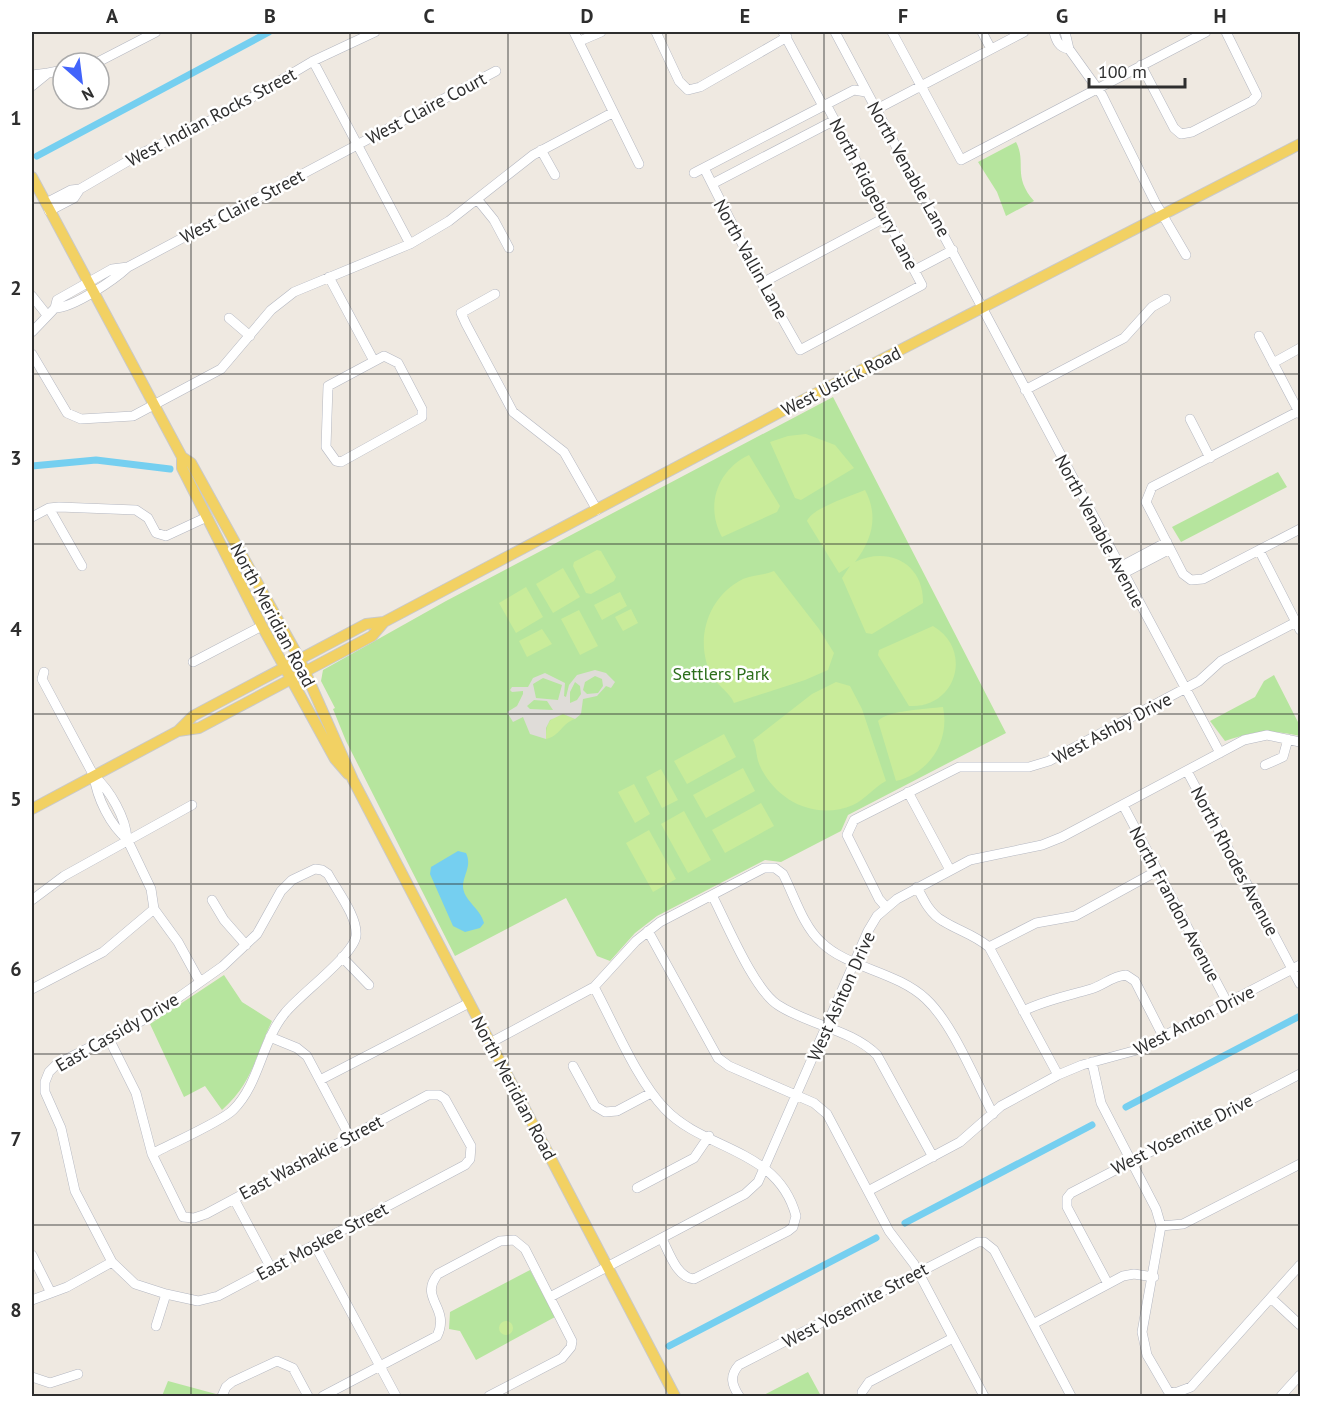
<svg xmlns="http://www.w3.org/2000/svg" width="1332" height="1428" font-family="'PT Sans',sans-serif">
<style>
.green{fill:#b6e59e}
.pitch{fill:#c9ec9a}
.plaza{fill:#dfdcd8;fill-rule:evenodd}
.water{fill:#75cff0}
.lines{fill:none;stroke-linecap:round;stroke-linejoin:round}
.canal{stroke:#75cff0;stroke-width:7}
.minor-casing{stroke:#b4b7c1;stroke-width:10}
.major-casing{stroke:#c9c9c9;stroke-width:12}
.minor{stroke:#fff;stroke-width:9}
.major{stroke:#f2d163;stroke-width:10}
.grid{fill:none;stroke:#2e2e2e;stroke-width:1.5;stroke-opacity:0.55}
.labels{text-anchor:middle;dominant-baseline:central;stroke-width:5;stroke-linejoin:round;paint-order:stroke}
.street-label{font-size:18px;fill:#2e2e2e;stroke:#fff}
.park-label{font-size:18px;fill:#2c6e1b;stroke:#fff}
.neatline{fill:none;stroke:#2e2e2e;stroke-width:2}
.grid-label{font-size:20px;text-anchor:middle;font-weight:bold;fill:#2e2e2e}
</style>
<rect width="100%" height="100%" fill="#efe9e1"/>
<path class="green" d="M1016 142C1027 163 1012 176 1034 201L1006 216 997 192 978 162Z
M833 397 1006 733 848 815 841 831 781 862 765 860 657 916 635 933 610 961 597 956 566 898 455 956 346 741 333 709 335 708 321 681 323 670 446 601Z
M1278 472 1287 487 1181 542 1172 527Z
M1274 675 1300 726V736C1267 729 1256 731 1225 741L1210 721 1255 697 1264 681Z
M224 975 242 1002 272 1021C254 1058 254 1081 222 1110L205 1086 184 1097 150 1024Z
M530 1270 555 1317 476 1360 460 1331 449 1329 450 1312Z
M808 1372 821 1396H762Z
M168 1381 216 1394V1396H162Z"/>
<path class="pitch" d="M806 434 835 445 854 468 801 500 795 498 770 442 788 436Z
M749 455 780 506 777 512 722 537C705 506 717 470 749 455Z
M865 490C879 516 872 540 855 562 888 546 924 563 923 603L872 634 866 633 842 578 850 566 839 573 807 521C812 508 851 496 865 490Z
M597 550 601 551 616 577 614 581 591 594 586 593 573 566 574 562Z
M563 568 580 597 553 613 536 584Z
M774 571 819 629 834 653 828 670 805 680 734 703C730 692 716 685 711 674 694 640 708 596 743 579 753 575 765 575 774 571Z
M526 587 543 617 516 633 499 603Z
M620 592 627 606 602 620 594 605Z
M631 609 638 623 623 631 615 617Z
M579 610 598 646 580 655 561 619Z
M933 626C974 650 956 709 909 706L878 655 879 650Z
M542 629 552 644 527 657 519 641Z
M836 682 850 686 862 709 886 781C874 787 866 799 853 805 816 821 776 801 760 766 756 758 757 748 753 740L812 694Z
M943 707C950 741 930 773 896 781L878 721C888 710 927 709 943 707Z
M563 714 575 719C562 723 560 736 546 739 546 726 548 717 563 714Z
M724 734 736 757 687 784 674 761Z
M743 768 755 791 706 818 693 795Z
M661 769 678 800 662 808 646 777Z
M634 784 650 814 635 823 618 792Z
M761 803 774 826 725 853 712 830Z
M684 811 711 860 688 873 661 824Z
M649 830 676 879 653 892 626 843Z
M499 1328a7 7 0 1 1 14 0a7 7 0 1 1-14 0Z"/>
<path class="plaza" d="M595 670 606 673 615 682 611 688 606 686 597 696 583 699 581 714 575 719 563 714 550 720 546 728V739L530 734 523 717 513 722 507 712 517 706 523 694V691L512 692 510 690 512 687H528L533 678 545 673 565 683 564 696 566 697 569 685 577 675ZM595 676 602 679 603 686 598 693 587 694 583 690 585 682ZM543 678 562 685 558 700 536 698 533 684ZM575 682 580 686 581 694 577 700 570 703V692ZM534 700 547 701 553 710 530 709 527 706Z"/>
<path class="water" d="M458 851 466 853C472 866 464 873 463 886 463 900 481 909 484 923L480 928 465 932 453 926 430 874 431 867Z"/>
<g class="lines">
<path class="canal" d="M37 156 269 32
M32 466 96 460 170 469
M1126 1107 1298 1017
M905 1223 1092 1125
M669 1346 876 1238"/>
<g class="minor-casing">
<path id="minor" d="M574 32 639 164
M656 32 679 81 688 90 700 87 787 37
M783 32 823 106
M835 32 1220 753
M892 32 961 160 1206 32
M982 32 991 49
M1054 32C1056 40 1059 48 1069 49L1102 95 1155 202 1186 255
M1065 32 1069 49
M580 41 601 32
M313 61 410 244
M96 63 156 32
M1141 65 1174 128 1181 134 1192 132 1252 101 1257 95 1226 32
M48 73 63 70
M32 75 48 73 32 86
M877 109 1024 32
M541 150 555 175
M704 168 762 283 800 350 922 285 826 104
M694 173 854 90 866 92
M712 184 835 120
M80 189 140 154 224 114 313 61 375 32
M477 199 494 220 509 248
M46 203 71 190 80 189 74 198 49 211
M128 267 496 71
M128 267C114 280 73 308 55 308L57 300 112 269Z
M915 270 953 250
M329 277 374 361
M762 283 886 217
M495 294 461 313 466 324 513 412 564 452 597 510
M32 296 47 315
M229 318 250 336
M32 332 55 308
M1259 336 1300 414
M32 354 67 413 81 419 133 416 221 369 271 310 294 292 410 244 449 221 533 155 612 113
M384 356 398 363 422 409V417L341 462 336 461 326 447 328 386Z
M1273 363 1300 348
M1025 390 1124 338 1152 307 1166 299
M1299 411 1152 487 1146 502 1183 574 1191 580 1203 579 1300 529
M1190 419 1210 458
M49 508 82 566
M32 517 49 508 59 507 136 510 148 518 156 533 166 536 207 517
M1259 550 1300 630
M1120 567 1167 542
M1124 573 1170 549
M193 662 262 626
M44 672 42 679 94 776C110 790 126 818 127 839 110 825 97 798 94 776
M1265 765 1283 757 1288 739
M1187 771 1300 984
M908 792 950 870
M1123 805 1228 1004
M127 839 151 889 154 909 178 942 200 982
M917 887C923 899 930 914 943 921 959 931 973 934 989 947L1058 1075
M712 895C726 922 754 990 778 1005 808 1025 851 1029 877 1055L933 1157
M32 900 64 876 192 805
M212 900 224 920 246 945
M886 907 879 899 847 835 854 820 959 767H1029L1049 761 1199 681 1221 661 1300 620
M648 931 718 1058 729 1066 814 1103 827 1114 889 1231 914 1264 984 1396
M989 947 1036 923 1075 916 1157 871
M342 957 369 985
M594 987C614 1024 637 1080 665 1109 705 1151 778 1148 796 1216L793 1227 788 1231 694 1279C677 1278 669 1252 662 1239
M32 989 103 952 154 909
M1023 1011C1045 1000 1067 996 1091 989 1104 985 1112 976 1126 975L1135 981 1164 1038
M108 1037 136 1093 152 1154 183 1217 194 1218 206 1214 428 1095H439L445 1099 471 1146 470 1159 465 1165 218 1296 198 1301 166 1294 135 1284 112 1262 75 1191 61 1128 45 1092V1082L49 1072 57 1064 155 1014 223 966 257 934 281 891 292 880 315 869 322 870 328 874C337 891 358 917 356 936 353 956 299 995 285 1013 261 1042 260 1083 233 1110 221 1122 170 1144 152 1154
M270 1037 297 1048 307 1056 350 1137
M490 1043 594 987 636 941 660 922 764 868H775L783 874C794 895 803 926 821 942 847 968 896 971 926 999 953 1024 975 1080 993 1114
M1092 1062 1101 1103 1156 1209 1161 1226 1142 1332 1147 1355 1168 1391 1175 1393 1191 1387 1300 1265
M573 1066 595 1106 605 1112 617 1111 651 1093
M320 1080 469 1003
M637 1188 694 1158 709 1136
M868 1191 960 1142 1001 1106 1058 1075 1082 1065 1137 1050 1300 965
M234 1199 271 1268
M1161 1226 1183 1224 1300 1164
M315 1245 396 1396
M32 1255 51 1293
M1108 1284 1067 1207V1198L1071 1193 1300 1074
M550 1297 745 1194 758 1182 868 931 877 916 897 899 970 860 1042 845 1062 837 1244 740 1267 735 1300 742
M1271 1298 1300 1325
M32 1300 67 1287 112 1262
M1033 1324 1123 1276 1134 1274 1154 1277
M156 1326 166 1294
M32 1377 50 1383 78 1374
M222 1396 226 1387 232 1382 277 1361 293 1368 308 1396
M323 1396 437 1336C451 1307 418 1299 438 1274L500 1241 514 1240 525 1249 572 1341 571 1347 562 1358 489 1396
M739 1396C732 1385 729 1376 739 1365L978 1242H984L994 1250 1071 1396
M862 1396V1392L869 1382 953 1338
M1281 1396 1300 1375"/>
</g>
<g class="major-casing">
<path id="major" d="M32 177 182 457V468L262 626 335 759 348 774
M182 457 191 463 299 658 353 780 675 1396
M178 731 199 728 372 636 384 622 805 399 1300 144
M32 809 178 731 193 716 366 624 384 622"/>
</g>
<use href="#minor" class="minor"/>
<use href="#major" class="major"/>
</g>
<path class="grid" d="M191 32V1396M350 32V1396M508 32V1396M666 32V1396M824 32V1396M982 32V1396M1141 32V1396M32 203H1300M32 374H1300M32 544H1300M32 714H1300M32 884H1300M32 1054H1300M32 1225H1300"/>
<g class="labels">
<g class="street-label">
<text transform="translate(426 108) rotate(-28)">West Claire Court</text>
<text transform="translate(211 117) rotate(-28)">West Indian Rocks Street</text>
<text transform="translate(909 169) rotate(61)">North Venable Lane</text>
<text transform="translate(874 194) rotate(62)">North Ridgebury Lane</text>
<text transform="translate(242 206) rotate(-28)">West Claire Street</text>
<text transform="translate(751 259) rotate(61)">North Vallin Lane</text>
<text transform="translate(841 381) rotate(-27)">West Ustick Road</text>
<text transform="translate(1100 531) rotate(62)">North Venable Avenue</text>
<text transform="translate(273 615) rotate(62)">North Meridian Road</text>
<text transform="translate(1112 728) rotate(-28)">West Ashby Drive</text>
<text transform="translate(1235 861) rotate(62)">North Rhodes Avenue</text>
<text transform="translate(1175 904) rotate(62)">North Frandon Avenue</text>
<text transform="translate(841 996) rotate(-66)">West Ashton Drive</text>
<text transform="translate(1194 1020) rotate(-27)">West Anton Drive</text>
<text transform="translate(117 1032) rotate(-30)">East Cassidy Drive</text>
<text transform="translate(514 1088) rotate(62)">North Meridian Road</text>
<text transform="translate(1182 1134) rotate(-27)">West Yosemite Drive</text>
<text transform="translate(311 1157) rotate(-28)">East Washakie Street</text>
<text transform="translate(322 1241) rotate(-28)">East Moskee Street</text>
<text transform="translate(855 1305) rotate(-28)">West Yosemite Street</text>
</g>
<g class="park-label">
<text x="721" y="673">Settlers Park</text>
</g>
</g>
<rect width="1332" height="1428" fill="none" stroke="#ffffff" stroke-width="66"/>
<g transform="translate(81 81) rotate(152)"><circle r="28" fill="#ffffff" stroke="#ababab" stroke-width="1.5"/>
<path d="M0-4.5L10 22L0 15L-10 22Z" fill="#4264fb"/>
<text y="-9" font-size="16" font-weight="bold" text-anchor="middle" fill="#2e2e2e">N</text>
</g>
<path d="M1089 78v9h96v-9" fill="none" stroke="#2e2e2e" stroke-width="3"/>
<text x="1098" y="78" font-size="18" fill="#2e2e2e" stroke="#ffffff" stroke-width="4.5" paint-order="stroke">100 m</text>
<rect x="33" y="33" width="1266" height="1362" class="neatline"/>
<g class="grid-label">
<text x="112" y="23">A</text>
<text x="270" y="23">B</text>
<text x="429" y="23">C</text>
<text x="587" y="23">D</text>
<text x="745" y="23">E</text>
<text x="903" y="23">F</text>
<text x="1062" y="23">G</text>
<text x="1220" y="23">H</text>
<text x="16" y="125">1</text>
<text x="16" y="295">2</text>
<text x="16" y="465">3</text>
<text x="16" y="636">4</text>
<text x="16" y="806">5</text>
<text x="16" y="976">6</text>
<text x="16" y="1146">7</text>
<text x="16" y="1317">8</text>
</g>
</svg>
